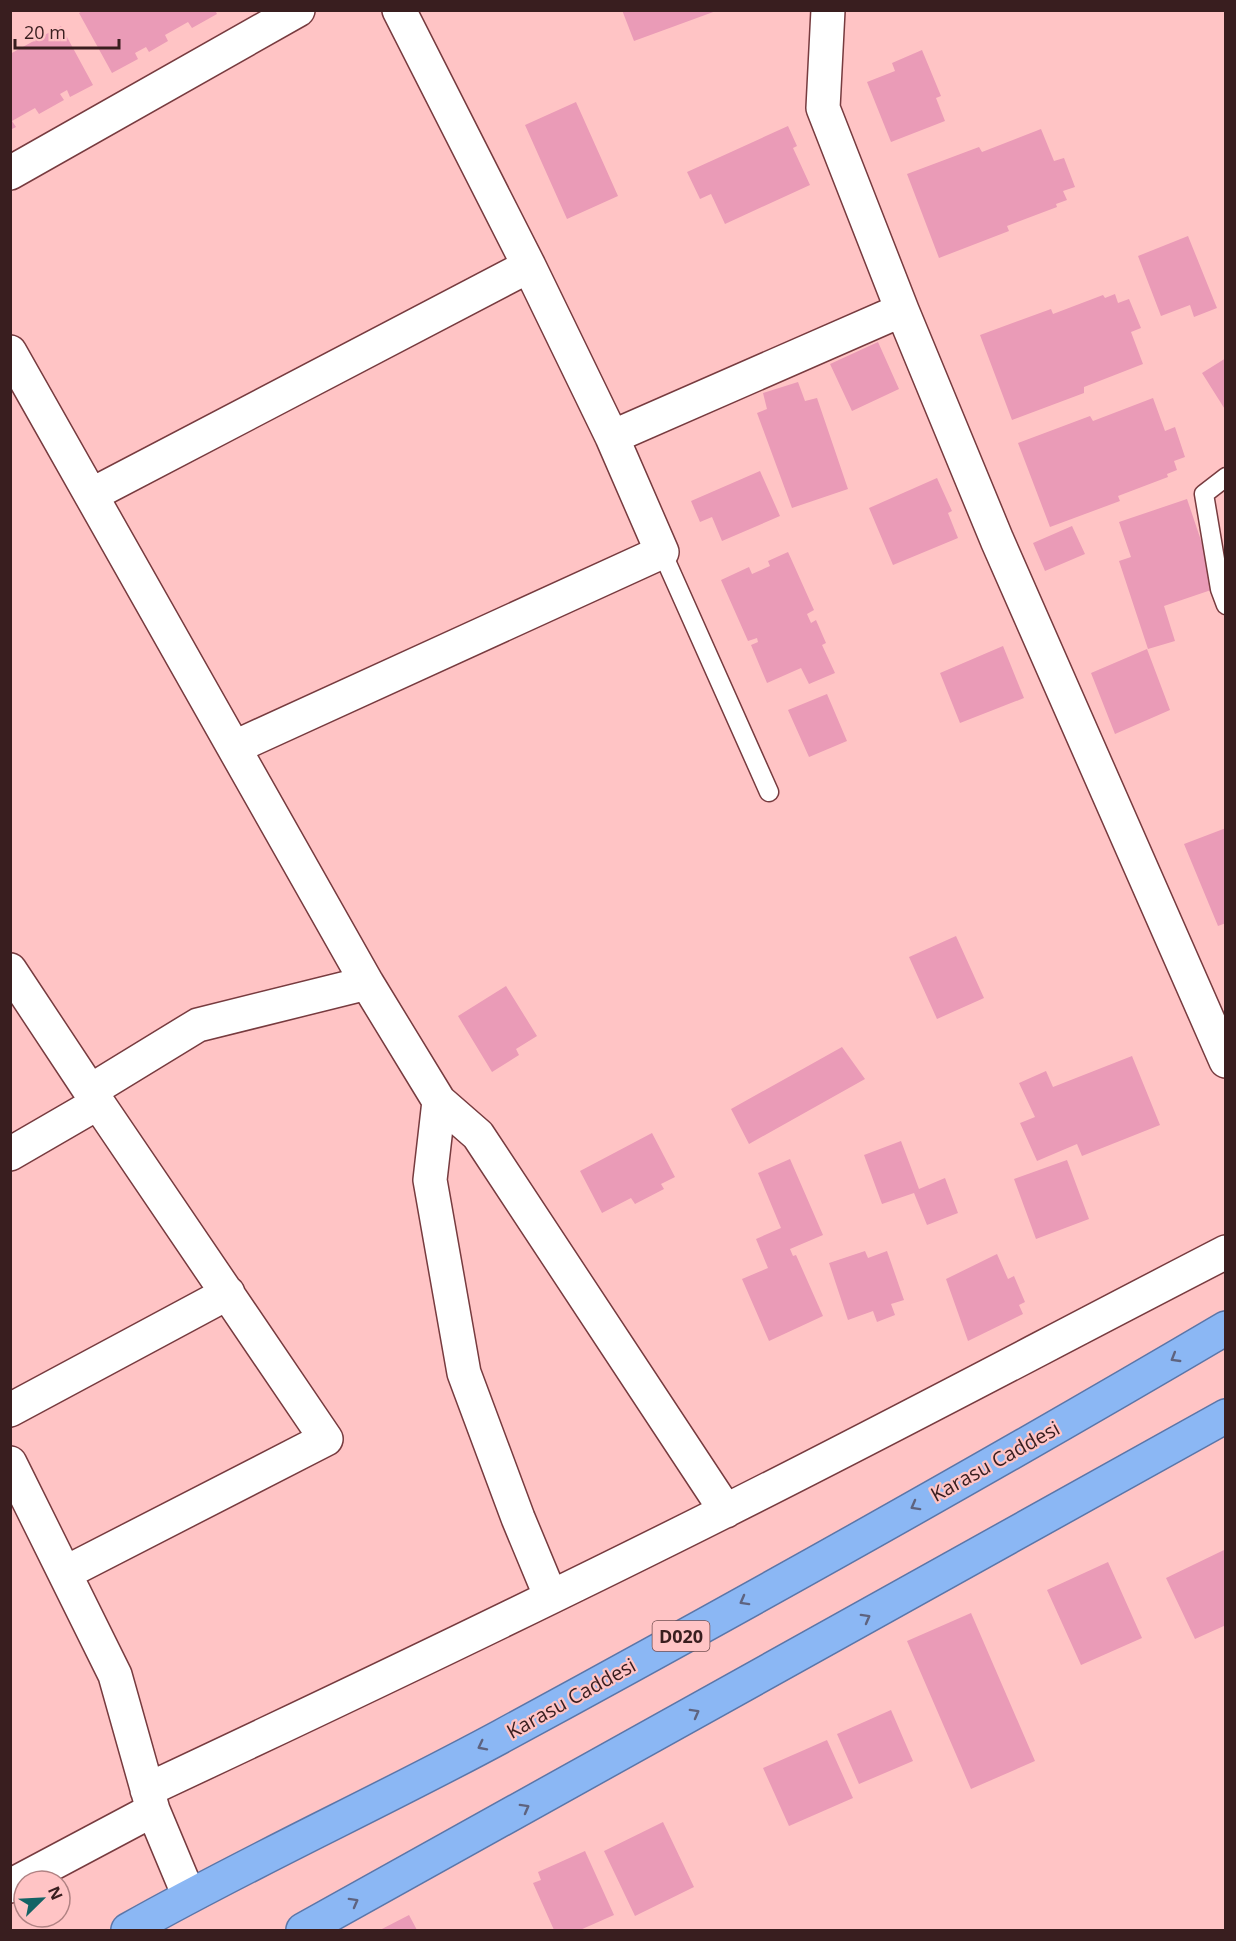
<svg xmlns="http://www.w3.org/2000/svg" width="1236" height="1941" font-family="'Open Sans',sans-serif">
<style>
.building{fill:#ea9bb7}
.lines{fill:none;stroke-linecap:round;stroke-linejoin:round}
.service-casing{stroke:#773b3f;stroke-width:21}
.minor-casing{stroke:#773b3f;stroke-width:36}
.trunk-casing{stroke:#5b76a8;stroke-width:36}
.service{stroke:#fff;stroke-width:18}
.minor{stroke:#fff;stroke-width:33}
.trunk{stroke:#8bb7f4;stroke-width:33}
.oneway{stroke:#5e637f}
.labels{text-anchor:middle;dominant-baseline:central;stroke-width:4.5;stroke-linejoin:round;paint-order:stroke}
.shield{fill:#ffc4c5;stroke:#745051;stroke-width:1.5}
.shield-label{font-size:18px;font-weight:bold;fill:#391e1f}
.street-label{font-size:20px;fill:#391e1f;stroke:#ffc4c5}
</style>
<rect width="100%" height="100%" fill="#ffc4c5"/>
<path class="building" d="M84 10H215L217 14 192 28 188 22 165 35 168 41 149 52 146 47 135 53 138 59 112 73 79 13Z
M622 10H716V11L634 41Z
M61 26 93 85 70 97 67 90 60 94 64 100 39 114 35 108 12 121 16 127 10 130V54Z
M922 50 941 96 936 98 945 121 891 142 867 82 895 71 892 63Z
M576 102 618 196 567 219 525 125Z
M788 126 797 146 793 148 810 185 725 224 711 194 700 199 687 172Z
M1041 129 1054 161 1064 158 1075 187 1063 191 1067 200 1056 204 1057 207 1007 226 1009 231 939 258 907 174 979 147 982 152Z
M1188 236 1217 308 1194 317 1190 305 1161 316 1138 256Z
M1115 294 1118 303 1129 299 1141 328 1131 332 1143 364 1084 387V393L1012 420 980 335 1051 309 1053 314 1103 295 1105 298Z
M878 342 899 389 852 411 830 364Z
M1226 358V411L1202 373Z
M798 382 805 401 817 398 848 489 792 508 757 413 767 409 763 393Z
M1153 398 1165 431 1175 427 1185 457 1174 461 1177 470 1167 474 1168 477 1118 496 1120 501 1050 527 1018 443 1090 416 1093 421Z
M760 471 780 516 722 541 712 517 700 522 691 501Z
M937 478 952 511 948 513 958 538 893 565 869 508Z
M1187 499 1217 588 1164 606 1175 641 1148 649 1119 561 1131 557 1119 522Z
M1072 526 1085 554 1045 571 1033 543Z
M788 552 814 610 807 614 811 623 816 620 826 643 822 645 835 673 809 684 801 668 767 683 751 645 758 642 757 638 748 641 721 580 749 567 752 574 770 566 768 561Z
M1003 646 1024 698 960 723 940 673Z
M1147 649 1170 710 1115 734 1091 673Z
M827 694 847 741 809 757 788 710Z
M1226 828V923L1218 926 1184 844Z
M956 936 984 998 937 1019 909 957Z
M506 986 537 1036 516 1049 519 1055 492 1072 458 1016Z
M842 1047 865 1079 749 1144 731 1109Z
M1132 1056 1160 1125 1082 1156 1077 1144 1037 1161 1020 1123 1035 1117 1019 1083 1046 1071 1053 1087Z
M652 1133 675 1177 661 1184 664 1189 635 1204 631 1198 602 1213 580 1171Z
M901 1141 919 1189 945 1178 958 1213 927 1225 914 1193 882 1204 864 1155Z
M790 1159 823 1235 790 1249 793 1256 796 1255 823 1316 769 1341 742 1279 768 1268 756 1239 781 1228 758 1173Z
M1067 1160 1089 1219 1036 1239 1014 1179Z
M865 1251 868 1258 887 1251 904 1300 891 1304 895 1315 877 1322 873 1311 848 1320 829 1263Z
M997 1254 1008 1279 1014 1276 1025 1302 1019 1305 1023 1314 968 1341 946 1279Z
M1224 1550 1226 1625 1195 1639 1166 1578Z
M1108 1562 1142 1638 1081 1665 1047 1590Z
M971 1613 1035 1761 971 1789 907 1641Z
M891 1710 913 1761 859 1784 837 1734Z
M827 1740 853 1798 789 1826 763 1768Z
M663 1822 694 1887 635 1916 604 1851Z
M585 1851 614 1915 580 1930H554L533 1883 541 1880 538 1872Z
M409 1915 417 1930H380Z"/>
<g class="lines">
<g class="service-casing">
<path id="service" d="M1226 477 1204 494 1220 589 1226 605
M662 552 769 792"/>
</g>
<g class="minor-casing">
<path id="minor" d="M828 10 823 108 902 310
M10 173 298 10
M529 266 612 437
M10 352 367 983 439 1101 430 1180 464 1373 518 1518 550 1595
M93 494 529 266 399 10
M235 747 662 552 612 437 902 310 997 540 1226 1061
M10 970 98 1103
M90 1091 198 1025 367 983
M439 1101 478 1135 726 1511
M10 1154 98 1103 326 1439 65 1573
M10 1410 228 1293
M10 1463 115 1675 153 1810
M147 1790C341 1699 534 1607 725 1511 893 1427 1059 1338 1226 1252
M10 1886 153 1810 189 1896"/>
</g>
<g class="trunk-casing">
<path id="trunk" d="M128 1930C250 1861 378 1803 502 1736 745 1604 987 1469 1226 1328
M303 1930 1226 1416"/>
</g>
<use href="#service" class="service"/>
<use href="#minor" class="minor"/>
<use href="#trunk" class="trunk"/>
</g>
<defs><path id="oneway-chevron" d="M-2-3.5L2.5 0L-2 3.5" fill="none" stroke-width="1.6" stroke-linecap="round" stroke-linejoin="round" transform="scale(1.5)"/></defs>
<g class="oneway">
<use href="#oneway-chevron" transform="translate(1175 1358) rotate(149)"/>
<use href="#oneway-chevron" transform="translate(915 1506) rotate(151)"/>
<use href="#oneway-chevron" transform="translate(744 1601) rotate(151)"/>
<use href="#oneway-chevron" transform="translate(866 1618) rotate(-29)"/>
<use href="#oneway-chevron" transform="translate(695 1713) rotate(-29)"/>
<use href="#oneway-chevron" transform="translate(482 1746) rotate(153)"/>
<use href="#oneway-chevron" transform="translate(525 1808) rotate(-29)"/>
<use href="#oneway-chevron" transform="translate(354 1902) rotate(-29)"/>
</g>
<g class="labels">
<rect class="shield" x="652.5" y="1621" width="57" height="30" rx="4.5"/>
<g class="shield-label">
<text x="681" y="1636">D020</text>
</g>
<g class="street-label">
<text transform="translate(995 1461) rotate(-29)">Karasu Caddesi</text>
<text transform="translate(571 1698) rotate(-29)">Karasu Caddesi</text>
</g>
</g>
<rect width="1236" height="1941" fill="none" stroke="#391e1f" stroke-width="24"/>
<g transform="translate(42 1899) rotate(66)"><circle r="28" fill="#ffc4c5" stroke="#b08283" stroke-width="1.5"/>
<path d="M0-4.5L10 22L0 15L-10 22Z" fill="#136365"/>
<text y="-9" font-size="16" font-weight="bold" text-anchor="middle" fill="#391e1f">N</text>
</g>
<path d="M15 39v9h104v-9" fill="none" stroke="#391e1f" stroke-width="3"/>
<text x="24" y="39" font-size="18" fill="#391e1f" stroke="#ffc4c5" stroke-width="4.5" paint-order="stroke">20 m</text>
</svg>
